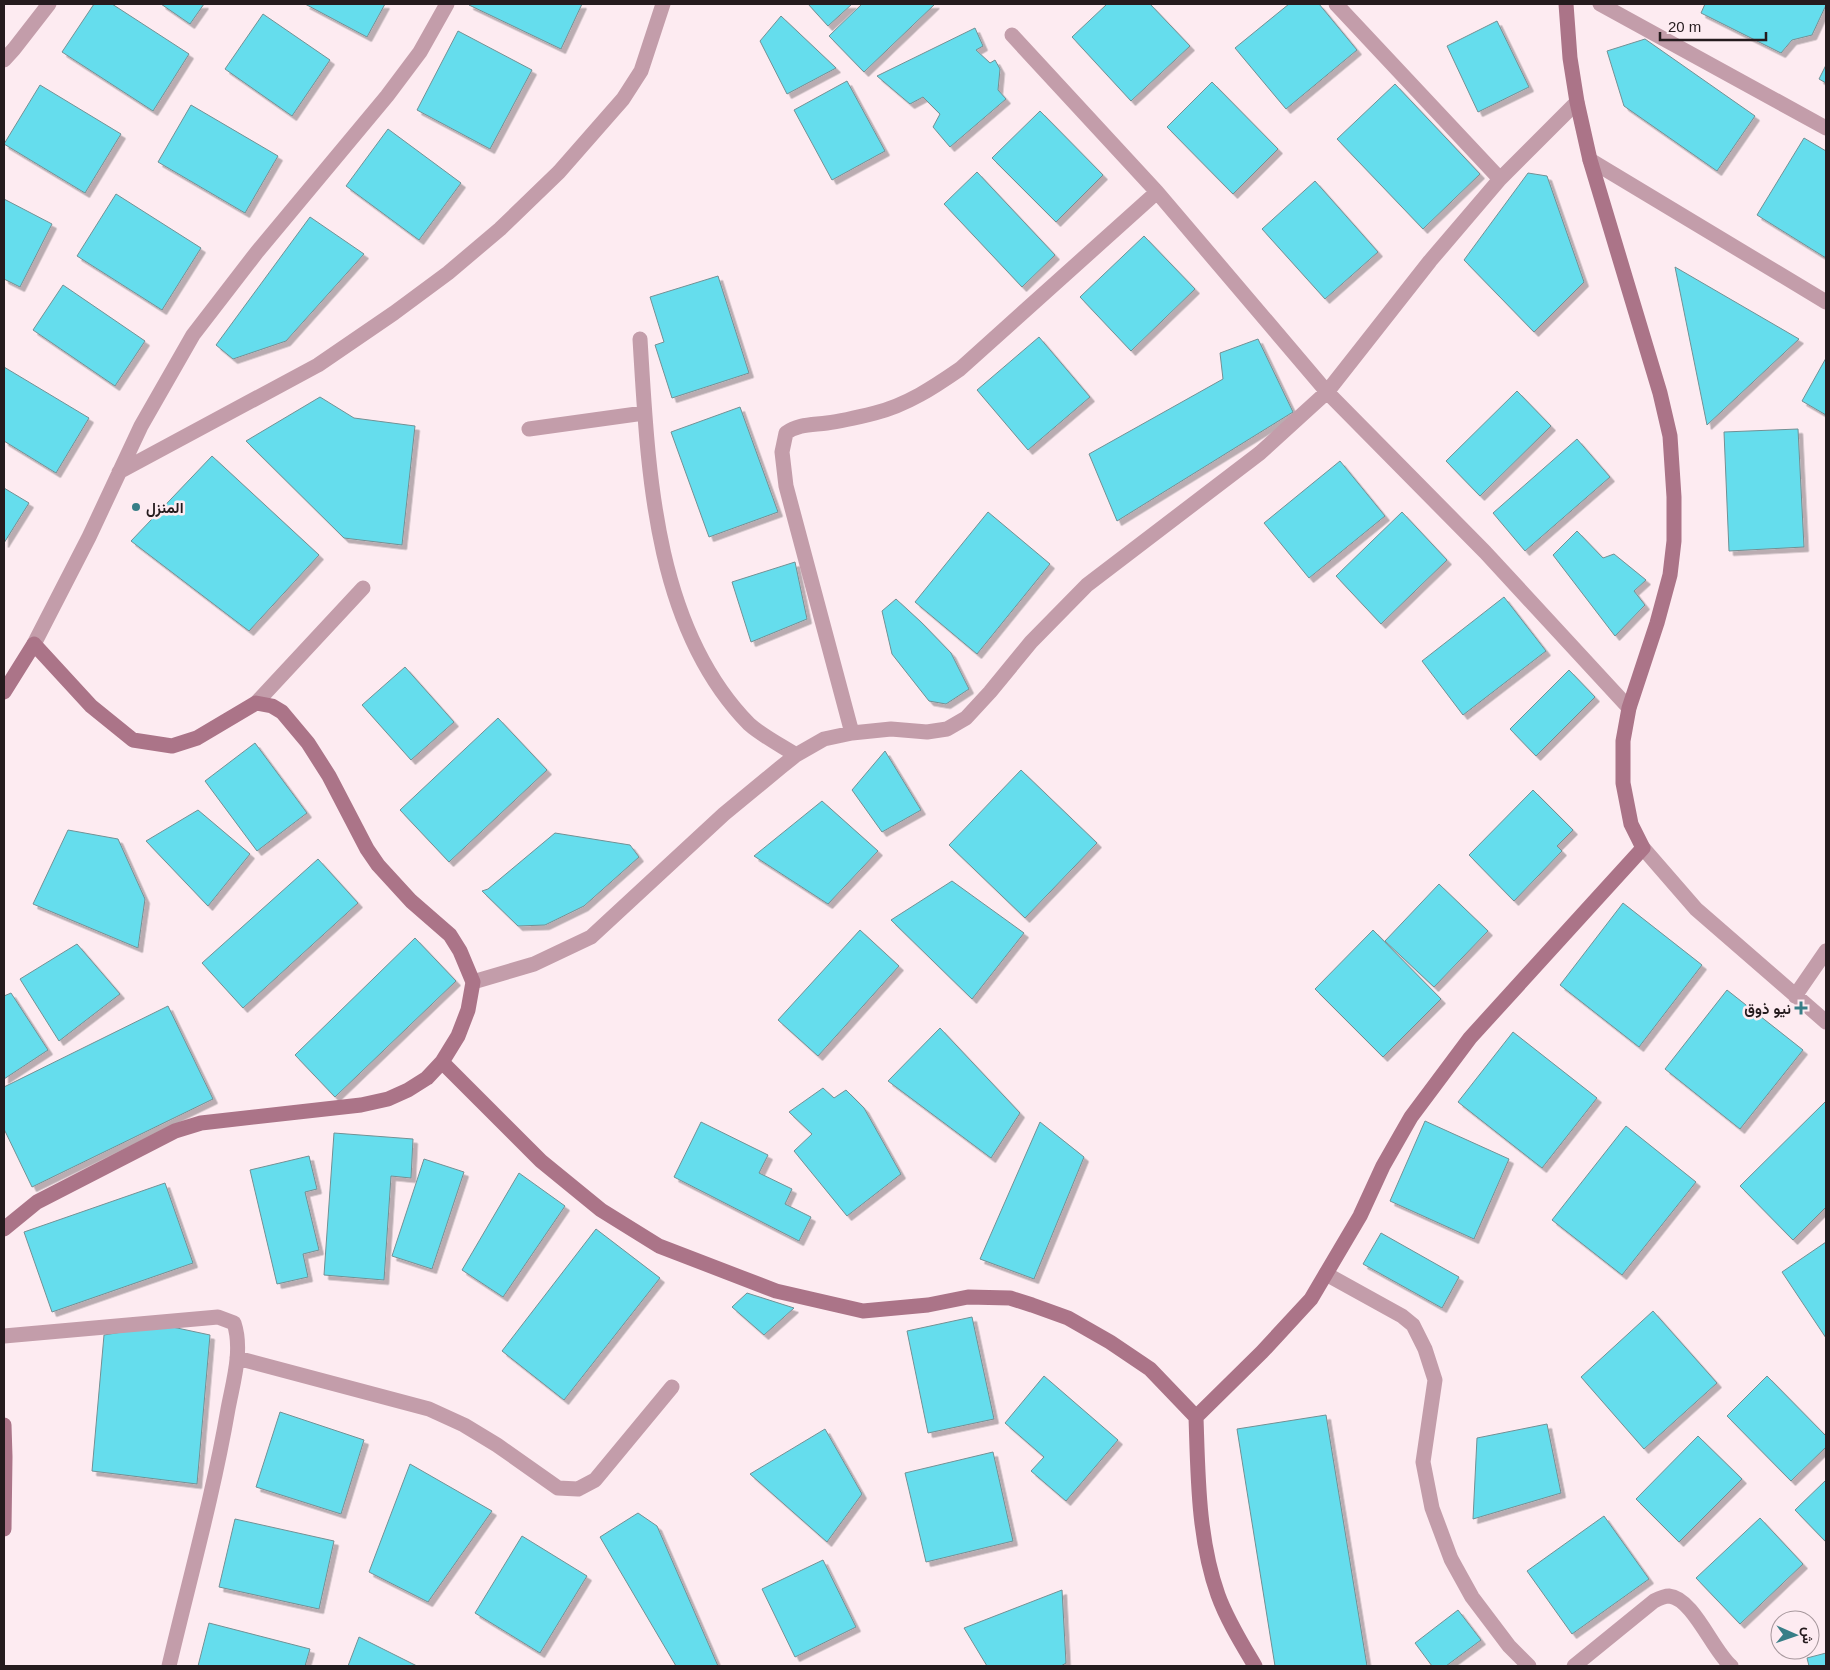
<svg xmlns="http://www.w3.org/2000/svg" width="1830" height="1670" font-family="Arial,Vazirmatn,sans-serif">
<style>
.building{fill:#65dded;stroke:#739094;filter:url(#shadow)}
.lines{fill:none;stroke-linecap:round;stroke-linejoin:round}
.street{stroke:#c39daa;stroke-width:15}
.secondary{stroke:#ab7488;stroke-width:15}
.poi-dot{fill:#377e87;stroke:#fdebf1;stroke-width:2}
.labels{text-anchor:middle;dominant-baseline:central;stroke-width:5;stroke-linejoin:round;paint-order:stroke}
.poi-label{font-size:15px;font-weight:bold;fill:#251b1e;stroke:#fdebf1;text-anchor:start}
</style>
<defs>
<filter id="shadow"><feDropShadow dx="4.5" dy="4.5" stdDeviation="0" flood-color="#0004"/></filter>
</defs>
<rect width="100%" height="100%" fill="#fdebf1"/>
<path class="building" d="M94 4H112L189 54 153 111 62 52Z
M161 4H204L190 24Z
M305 4H385L367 37Z
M469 4H582L561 49 469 5Z
M808 4H852L828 26Z
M862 4H935L864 72 829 36Z
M1107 4H1150L1190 46 1131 101 1072 37Z
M1289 4H1319L1357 50 1286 109 1235 48Z
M1705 4H1826V5L1812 35 1792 40 1781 53 1701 13Z
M263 14 330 60 292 116 225 69Z
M781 16 836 68 787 94 760 41Z
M1497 21 1529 87 1478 112 1447 46Z
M975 28 983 46 976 50 990 63 995 60 1000 69 998 90 1006 99 950 147 933 127 940 114 923 97 910 104 877 76Z
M458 31 532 70 490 149 417 110Z
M1645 39 1755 116 1717 171 1624 106 1607 51Z
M1826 65V83L1819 79Z
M847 81 885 151 832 180 794 110Z
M1212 82 1278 149 1233 194 1167 127Z
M1395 84 1480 174 1423 229 1337 139Z
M40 85 121 134 85 193 4 144Z
M191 105 278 156 245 213 158 162Z
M1040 111 1103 175 1056 222 992 158Z
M388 129 461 183 419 240 346 186Z
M1804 138 1826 151V258L1757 215Z
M977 172 1055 255 1022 287 944 204Z
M1528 173 1547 176 1584 282 1534 332 1464 260Z
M1315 181 1378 252 1325 299 1262 229Z
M116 194 201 248 162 310 77 256Z
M4 199 52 224 20 287 4 279Z
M310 217 364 254 286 341 233 359 216 345Z
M1144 236 1195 289 1131 351 1080 297Z
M1675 267 1799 339 1707 425Z
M718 276 749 373 672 398 655 345 664 342 650 297Z
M63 285 145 341 115 386 33 330Z
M1039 337 1090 397 1028 450 977 390Z
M1258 339 1293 412 1117 521 1089 454 1223 379 1220 353Z
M1826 358V415L1802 401Z
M4 367 89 418 56 473 4 441Z
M1517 391 1551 426 1480 496 1446 461Z
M320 397 354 418 415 426 402 545 344 538 246 441Z
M740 407 778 512 709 537 671 432Z
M1798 429 1804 547 1729 551 1724 432Z
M1577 439 1610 477 1525 551 1493 513Z
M212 456 319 555 249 631 131 541Z
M1340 461 1385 516 1309 578 1264 523Z
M4 488 29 503 4 543Z
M988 512 1050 564 977 654 915 602Z
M1402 512 1447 560 1381 624 1336 576Z
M1577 531 1603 558 1614 554 1646 580 1634 591 1645 605 1615 636 1553 555Z
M795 562 807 619 751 642 732 582Z
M1504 597 1546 651 1463 715 1422 661Z
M896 599 921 622 951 653 969 689 946 704 929 701 892 654 882 611Z
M405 667 454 722 411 760 362 705Z
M1569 670 1595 697 1536 756 1510 729Z
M498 718 547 770 449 862 400 810Z
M255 743 307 813 257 851 205 781Z
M885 751 921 810 882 832 852 790Z
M1021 770 1097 843 1025 918 949 845Z
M1533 790 1573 830 1557 846 1562 851 1514 901 1469 855Z
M822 801 878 851 828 904 754 856Z
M198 810 250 854 208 906 146 841Z
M68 830 118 839 145 899 138 948 33 904Z
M555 833 630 845 639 857 584 906 545 925 518 926 482 891 488 889Z
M318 859 358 903 243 1008 202 963Z
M952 881 1024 933 972 999 891 920Z
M1439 884 1488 931 1434 987 1385 941Z
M1623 903 1702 965 1639 1047 1560 985Z
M860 930 899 966 818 1056 778 1020Z
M1373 930 1441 999 1383 1057 1315 989Z
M415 938 456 981 335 1097 295 1055Z
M77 944 120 994 59 1041 20 979Z
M1727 990 1803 1050 1740 1129 1665 1069Z
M11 993 48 1050 4 1079V996Z
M168 1006 213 1099 32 1187 4 1129V1087Z
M940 1028 1020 1113 991 1158 888 1081Z
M1513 1032 1597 1098 1542 1168 1458 1102Z
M823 1088 834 1098 846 1090 864 1108 901 1174 847 1216 794 1151 812 1134 789 1112Z
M1826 1101V1207L1793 1240 1740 1186Z
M1425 1121 1509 1159 1474 1239 1390 1201Z
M701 1122 768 1155 759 1173 792 1189 785 1204 811 1217 799 1241 674 1177Z
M1040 1122 1084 1157 1034 1279 980 1259Z
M1626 1126 1696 1182 1622 1275 1552 1220Z
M334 1133 413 1139 411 1178 391 1176 384 1280 324 1275Z
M309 1156 317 1189 305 1192 319 1250 303 1254 308 1277 277 1284 250 1170Z
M424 1159 464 1172 432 1269 392 1256Z
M519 1173 565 1206 503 1297 462 1270Z
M165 1183 193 1263 52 1312 24 1232Z
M596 1229 660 1278 564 1400 502 1351Z
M1381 1233 1459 1277 1442 1308 1363 1264Z
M1826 1242V1338L1782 1272Z
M747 1293 794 1308 764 1335 732 1307Z
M1653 1311 1717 1383 1644 1449 1581 1377Z
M972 1317 994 1419 928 1433 907 1331Z
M163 1325 210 1335 197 1484 92 1471 104 1335Z
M1044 1376 1118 1440 1066 1501 1031 1471 1044 1457 1005 1423Z
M1767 1376 1826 1436V1447L1791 1481 1727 1416Z
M280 1412 364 1440 341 1514 256 1487Z
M1326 1415 1367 1666H1275L1237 1429Z
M1547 1424 1561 1493 1473 1519 1477 1438Z
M825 1429 862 1494 827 1542 750 1474Z
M1698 1436 1742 1479 1679 1542 1636 1499Z
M993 1452 1013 1541 926 1562 905 1473Z
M410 1464 492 1511 428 1602 369 1572Z
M1826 1480V1542L1795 1510Z
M638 1513 657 1526 718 1666H676L600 1537Z
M1604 1516 1649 1579 1572 1634 1527 1571Z
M1760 1518 1803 1564 1740 1624 1696 1578Z
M235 1519 334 1541 319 1609 219 1587Z
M522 1536 587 1576 540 1653 475 1613Z
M823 1560 856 1627 795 1657 762 1589Z
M1062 1590 1066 1663 1061 1666H987L964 1628Z
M1458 1610 1481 1640 1446 1666H1432L1415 1643Z
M209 1623 310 1649 305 1666H198Z
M359 1637 417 1666H348Z
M1826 1653V1666H1809L1807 1658Z"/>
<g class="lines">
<path class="street" d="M1336 4 1500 179
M1600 4 1826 128
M1012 35 1157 192 1327 392 1485 552 1629 708
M4 60 14 49 49 4
M1590 160 1826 302
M640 339C648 468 653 626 749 724 761 735 782 746 796 755
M529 429 644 413
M119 472 318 365 394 313 448 273 500 229 559 172 623 99 641 71 663 4
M34 644 89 537 141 426 193 335 257 252 387 96 420 52 447 4
M256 703 363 588
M852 733 786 486 782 452 786 433C798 424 812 425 827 423 843 421 859 417 875 413 907 405 934 387 960 369L1157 192
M1643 848 1696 909 1826 1022
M473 982 534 964 591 937 724 814 781 767 796 755 824 739 852 733 891 729 927 732 947 729 966 718 990 692 1031 642 1087 585 1260 453 1327 392 1430 261 1500 179 1577 102
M1795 996 1826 951
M1326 1274 1402 1316 1413 1325 1425 1349 1435 1380 1423 1462 1432 1508 1451 1559 1472 1597 1509 1646 1529 1666
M4 1336 218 1317 234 1323C243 1350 233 1382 228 1409 213 1496 189 1581 169 1666
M237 1358 429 1409 464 1425 497 1445 558 1488 578 1489 595 1480 672 1387
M1574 1666 1654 1601C1658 1599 1664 1596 1669 1596 1693 1598 1713 1651 1731 1666"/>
<path class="secondary" d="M4 692 34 644 91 706 133 740 172 746 197 738 256 703 272 706 282 712 308 743 329 776 367 849 378 865 411 901 450 935 460 951 473 982 468 1010 458 1036 442 1062 427 1078 408 1090 388 1099 361 1105 201 1123 175 1131 37 1202 4 1229
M442 1062 541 1161 601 1210 659 1246 776 1291 863 1311 928 1305 968 1297 1010 1298 1032 1305 1068 1318 1110 1342 1150 1369 1196 1417C1198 1476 1198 1539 1218 1595 1227 1620 1242 1644 1255 1666
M1196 1417 1262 1352 1311 1299 1360 1216 1383 1166 1411 1117 1470 1038 1643 848 1631 824 1623 783V741L1629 708 1657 623 1670 575 1674 541V497L1670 436 1660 393 1590 160 1577 102 1570 58 1566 4
M4 1425 5 1457 4 1529"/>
</g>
<g class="poi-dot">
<circle cx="136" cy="507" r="5"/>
<path d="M1798.5 1000.5h5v5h5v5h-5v5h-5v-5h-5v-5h5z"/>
</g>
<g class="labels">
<g class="poi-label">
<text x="146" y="507">المنزل</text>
<text x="1791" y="1008" text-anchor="end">نيو ذوق</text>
</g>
</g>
<rect width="1830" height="1670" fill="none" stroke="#251b1e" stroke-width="10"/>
<g transform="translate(1795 1635) rotate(92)"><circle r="24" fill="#fdebf1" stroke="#a7989d"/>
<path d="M0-4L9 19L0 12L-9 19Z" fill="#377e87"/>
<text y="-8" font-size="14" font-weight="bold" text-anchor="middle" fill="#251b1e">ش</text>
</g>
<path d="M1660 32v8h106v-8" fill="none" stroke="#251b1e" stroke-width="2.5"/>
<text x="1668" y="32" font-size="15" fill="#251b1e" stroke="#fdebf1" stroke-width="4" paint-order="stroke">20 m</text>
</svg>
